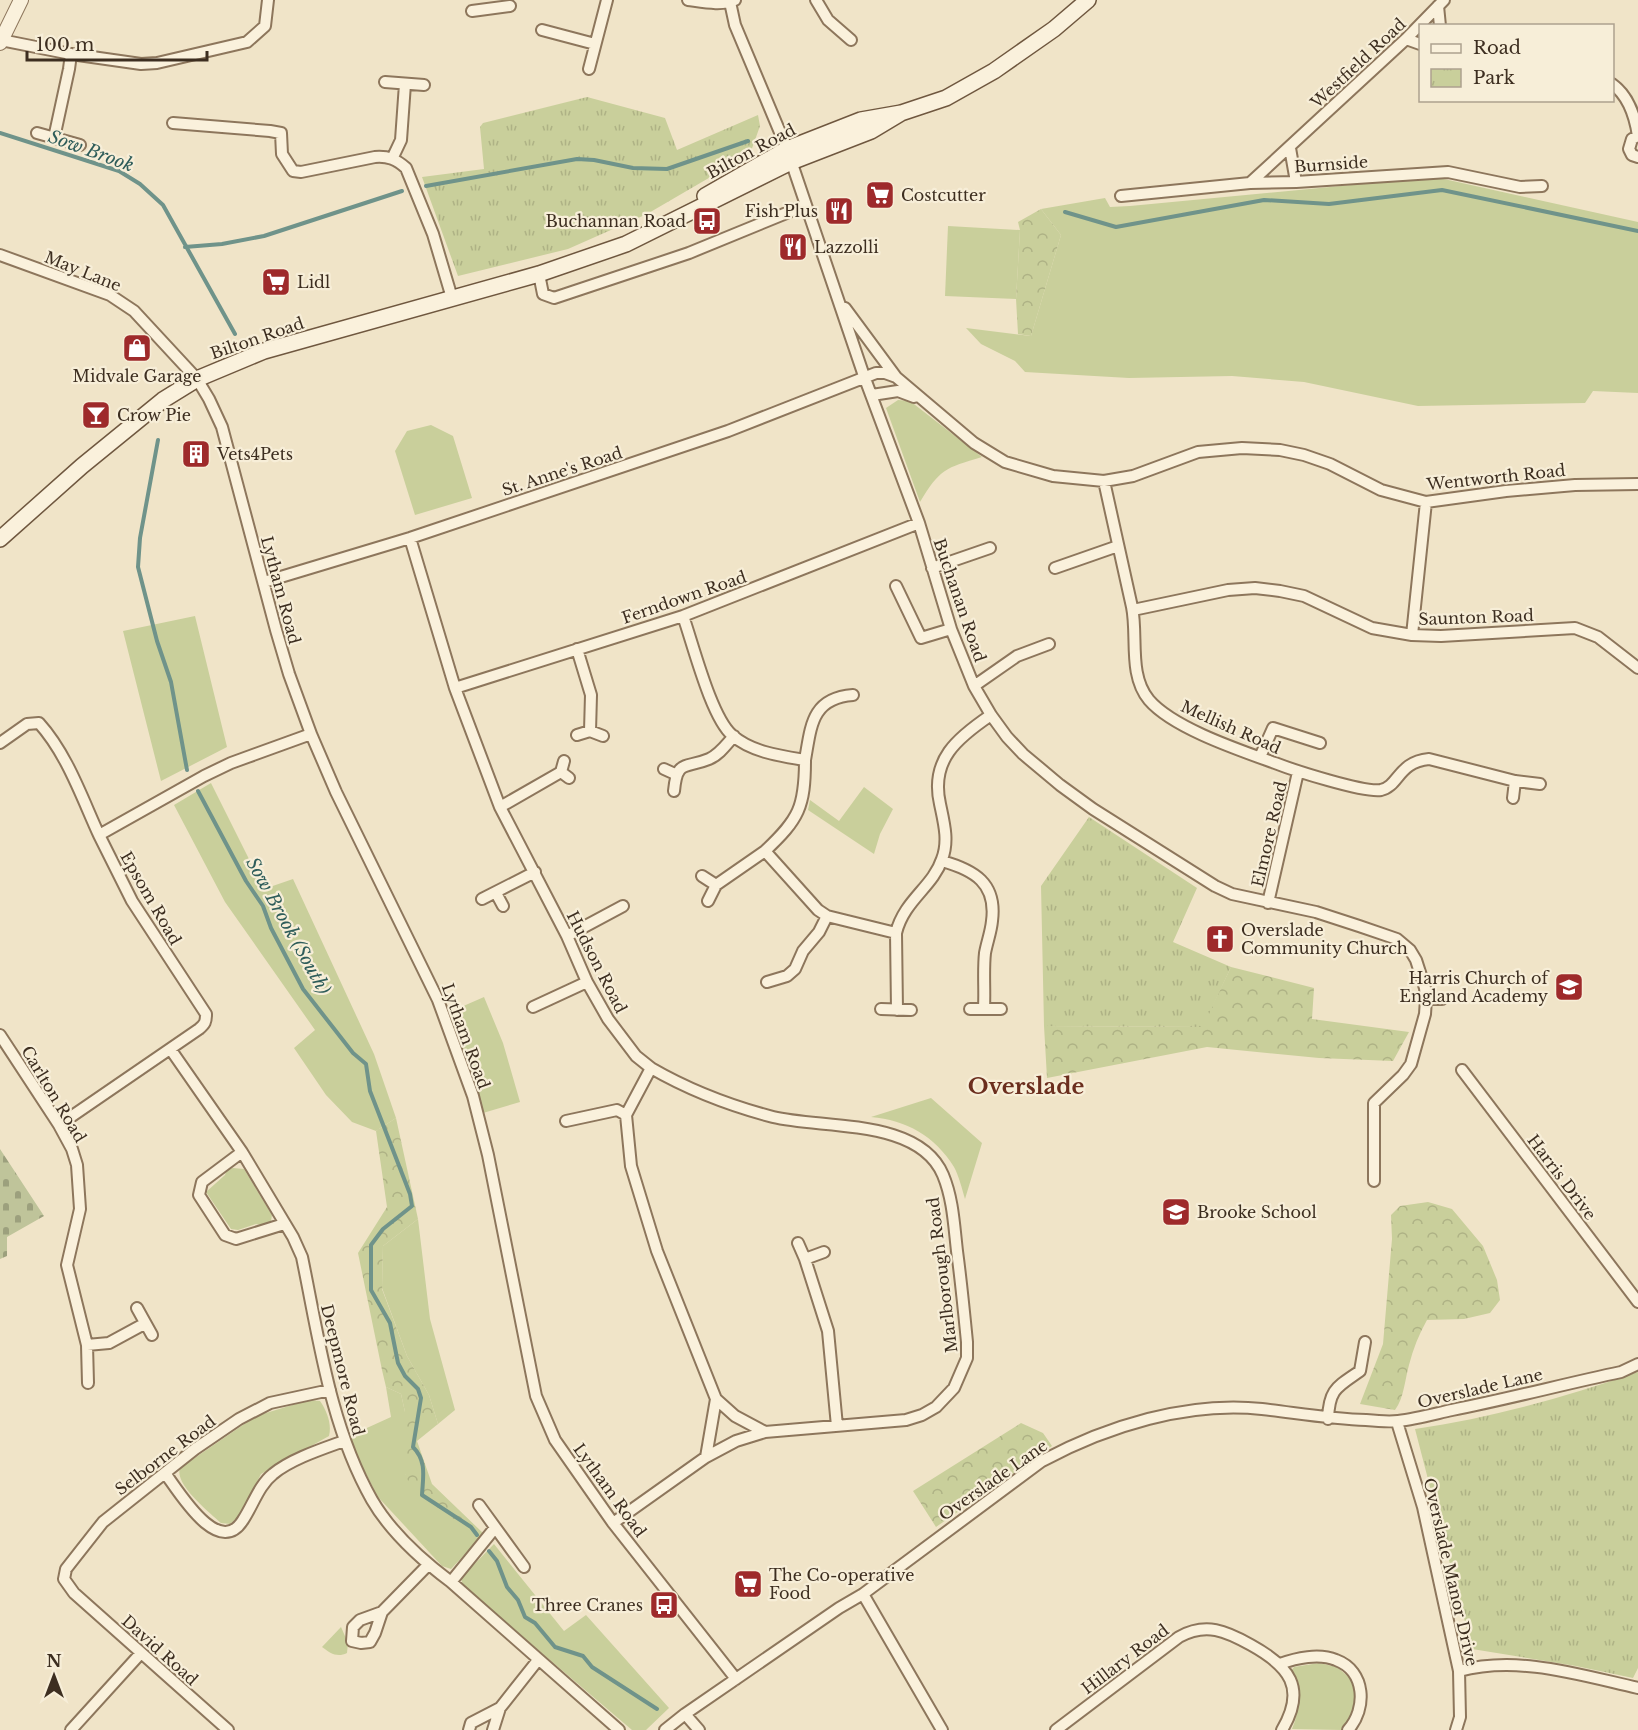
<svg xmlns="http://www.w3.org/2000/svg" width="1638" height="1730" font-family="'Libre Baskerville',serif">
<style>
.grass{fill:#c9cf9b}
.forest{fill:url(#forest-crowns)}
.cemetery{fill:url(#cemetery-stones)}
.park{fill:url(#park-tufts)}
.lines{fill:none;stroke-linecap:round;stroke-linejoin:round}
.stream{stroke:#6f938a;stroke-width:4}
.minor-casing{stroke:#8d765c;stroke-width:14}
.tertiary-casing{stroke:#8d765c;stroke-width:16}
.secondary-casing{stroke:#6f573f;stroke-width:18}
.minor{stroke:#faf1dc;stroke-width:10}
.tertiary{stroke:#faf1dc;stroke-width:14}
.secondary{stroke:#faf1dc;stroke-width:15}
.labels{text-anchor:middle;dominant-baseline:central;stroke-width:4.5;stroke-linejoin:round;paint-order:stroke}
.street-label{font-size:16px;fill:#3d2e20;stroke:#f7eed8}
.poi-label{font-size:16px;fill:#3d2e20;stroke:#f7eed8;text-anchor:start}
.water-label{font-size:18px;font-style:italic;fill:#2f5d5a;stroke:#f7eed8}
.district-label{font-size:22px;font-weight:bold;fill:#6b2e1e;stroke:#f7eed8}
</style>
<defs>
<pattern id="forest-crowns" width="20" height="18" patternUnits="userSpaceOnUse" patternTransform="scale(1.5)"><rect width="20" height="18" fill="#c9cf9b"/><path d="M2 6a3 3 0 1 1 6 0M12 15a3 3 0 1 1 6 0" fill="none" stroke="#aeb285"/></pattern>
<pattern id="cemetery-stones" width="16" height="16" patternUnits="userSpaceOnUse" patternTransform="scale(1.5)"><rect width="16" height="16" fill="#bfc49a"/><path d="M2 7V4a2 2 0 0 1 4 0v3zM10 15v-3a2 2 0 0 1 4 0v3z" fill="#9ca07d"/></pattern>
<pattern id="park-tufts" width="24" height="20" patternUnits="userSpaceOnUse" patternTransform="scale(1.5)"><rect width="24" height="20" fill="#c9cf9b"/><path d="M3 7l-1-3M5 7V3M7 7l1-3M15 17l-1-3M17 17v-4M19 17l1-3" fill="none" stroke="#aeb285"/></pattern>
</defs>
<rect width="100%" height="100%" fill="#f0e4c8"/>
<path class="grass" d="M1435 177 1638 222V393L1593 391 1585 403 1418 406 1304 382 1232 376 1129 378 1025 372 1015 361 981 344 966 328 1031 336 1061 235 1041 209 1105 198 1110 207 1130 206Z
M948 226 1020 230 1016 299 945 296Z
M898 400 910 401 982 457C945 468 940 469 920 502L886 408Z
M431 425 453 436 472 498 415 515 395 451 407 431Z
M195 616 227 747 161 781 123 631Z
M211 783 264 889 293 879 374 1054 396 1118 376 1131 352 1122 326 1095 294 1048 315 1030 225 902 174 805Z
M864 787 893 809 880 834 874 854 808 810 810 800 839 821Z
M484 997 503 1043 520 1102 483 1113 452 1011Z
M931 1098 982 1143 965 1199C962 1189 959 1176 954 1167 935 1136 906 1120 871 1117Z
M233 1168 244 1169 272 1215 271 1221 265 1226 256 1224 238 1230 231 1229 206 1192 225 1175 227 1169Z
M418 1219 430 1319 455 1410 438 1424 429 1395 407 1356 382 1288 383 1246Z
M386 1387 401 1394 405 1412V1474L484 1534 451 1569 442 1566 378 1497 347 1437 391 1417Z
M309 1400 320 1401C327 1411 332 1424 329 1436L261 1474 240 1515 230 1524 221 1523C209 1512 174 1484 180 1468L256 1416Z
M494 1544 564 1631 586 1615 669 1708 646 1730H632L463 1586 461 1578Z
M341 1627 348 1643 347 1653C337 1658 330 1653 322 1647Z
M1319 1663 1337 1667 1352 1680 1357 1701 1347 1727 1343 1730 1292 1729C1300 1710 1301 1689 1291 1671L1294 1667Z"/>
<path class="forest" d="M1041 209 1061 235 1031 336 1018 334 1016 299 1020 230 1018 222Z
M1231 967 1314 988 1312 1019 1409 1032 1393 1061 1319 1058 1207 1047 1047 1078 1044 1026 1202 1027Z
M396 1118 418 1219 383 1246 382 1289 407 1356 429 1395 438 1424 417 1441 432 1484 484 1534 417 1501 405 1474V1412L401 1394 386 1387 382 1370 358 1253 387 1207 376 1131Z
M1428 1202 1452 1209 1483 1246 1497 1280 1500 1300 1490 1313 1464 1319 1427 1320C1419 1334 1413 1349 1409 1365 1405 1379 1404 1398 1395 1410L1360 1404 1383 1344 1392 1239 1391 1215 1400 1206Z
M1021 1423 1043 1433 1052 1446 936 1527 913 1491Z"/>
<path class="cemetery" d="M0 1149 44 1216 7 1237V1256L0 1259Z"/>
<path class="park" d="M587 97 665 118 677 150 758 115 760 126 750 154 647 214 568 249 458 276 422 177 484 169 480 127 483 123Z
M1089 817 1197 888 1173 942 1231 967 1203 1027 1044 1026 1041 886Z
M1638 1372V1668L1633 1678 1576 1666 1472 1649 1415 1429C1491 1418 1565 1397 1638 1372Z"/>
<g class="lines">
<path class="stream" d="M0 133 119 171 140 184 163 205 235 334
M426 186 577 159 594 160 633 168 667 169 748 141
M1065 212 1116 227 1264 200 1329 204 1442 190 1638 231
M185 247 222 244 264 236 402 191
M158 440 140 538 138 567 157 641 171 682 187 770
M198 791 246 881 263 906 271 928 303 989 353 1053 366 1064 370 1091 410 1194 412 1206 383 1229 371 1245V1290L390 1323 398 1363 405 1376 418 1389 421 1398 413 1447C427 1461 423 1477 422 1495L471 1527 477 1535
M489 1551 497 1561 507 1587 518 1600 525 1617 535 1623 555 1647 583 1656 592 1667 657 1709"/>
<g class="minor-casing">
<path id="minor" d="M688 0C703 2 722 6 735 0
M816 0 828 20 851 40
M730 2 735 25 787 149 864 376 919 523 951 629 974 686 991 715 1007 737 1023 754 1060 785 1093 809 1215 886 1232 894 1316 912 1359 926 1397 939 1410 950 1416 960 1425 988 1426 999 1425 1014 1411 1064 1403 1075 1374 1103V1181
M1438 6 1440 26
M472 11 510 6
M542 30 595 44
M1406 39 1420 44
M1 40 71 54 141 64 157 63 247 42 265 26 268 0
M589 69 607 0
M385 82 424 85
M1612 84C1629 96 1635 116 1638 136L1632 139 1629 149 1632 155 1638 157
M173 123 270 131 281 133 282 154 293 171 301 172 375 157C388 156 396 159 406 168L433 234 452 298
M37 133 80 145
M54 138 69 69 71 54
M1290 148 1296 182
M392 159 401 140 405 84
M1250 183 1406 39 1444 0
M1121 196 1250 183 1296 182 1448 172 1520 187 1542 186
M0 255 110 295 134 311 197 379 209 399 222 427 276 630 289 674 311 734 336 792 438 1000 473 1096 488 1155 536 1396 555 1440 613 1523 736 1679
M539 274 543 294 554 298 689 253 806 205
M845 308 896 377
M872 395 898 391 914 397
M1104 481C1113 523 1123 565 1132 607 1138 636 1128 675 1149 700 1173 728 1239 750 1275 763 1293 770 1364 793 1381 790 1399 786 1398 762 1429 759L1515 781 1540 784
M410 538 455 688 500 807 567 936 587 982 608 1019 636 1056 651 1068 626 1115 631 1166 657 1251 716 1399 706 1457 613 1523
M932 568 990 548
M1055 568 1118 546
M264 582 410 538 728 431 876 373H885L896 377 974 443 1005 462 1053 476 1104 481 1133 476 1198 452 1242 448 1280 450 1304 455 1330 464 1381 490 1426 502 1506 491 1575 485 1638 484
M896 586 921 638 951 629
M1133 610 1228 590 1255 588 1280 591 1304 596 1372 628 1412 635 1441 636 1575 628 1598 637 1638 668
M683 616C693 644 711 717 732 735 751 752 780 756 805 760 805 807 799 819 765 851L818 910 827 916 896 933C904 900 933 887 942 859 949 841 944 823 940 804 930 760 957 738 991 715
M1412 635 1426 502
M577 649 591 695 590 731
M974 686 1017 656 1049 644
M455 688 683 616 919 523
M577 735 590 731 603 736
M0 743 27 724 39 723C67 754 82 798 99 835
M1260 757 1273 728 1320 743
M805 760C811 727 811 698 853 695
M564 761 561 772 569 778
M664 769 675 774
M674 791C677 759 685 769 709 759 719 755 726 745 734 736
M1513 798 1515 781
M500 807 561 772
M942 861C974 870 997 883 992 921 991 932 987 942 985 953 983 971 985 990 984 1008
M702 876 716 885
M496 893 503 906
M482 899 535 872
M708 901 716 885 765 851
M1268 903 1298 772
M896 933 897 1010
M567 936 623 906
M767 982 787 976 795 969 803 951 819 932 827 916
M1426 999H1442
M533 1007 587 982
M881 1009 911 1010
M970 1009H1001
M0 1035 59 1125 72 1149 77 1165 80 1209 67 1265 87 1345 88 1383
M171 1050 242 1152 293 1237 302 1257C319 1339 330 1426 372 1500 390 1531 423 1561 451 1582L619 1730
M651 1068C689 1090 731 1106 773 1117 823 1129 919 1118 943 1175 953 1199 954 1225 957 1251 961 1281 964 1311 967 1342V1358L954 1388 936 1407 922 1415 906 1420 765 1432 736 1441 706 1457
M1462 1070 1638 1302
M566 1121 617 1110 626 1115
M59 1125 199 1029C205 1024 206 1022 206 1014L132 901 99 835 204 776 231 763 311 734
M242 1152 202 1182 199 1195 225 1235 236 1239 284 1224
M798 1243 805 1259 828 1331 837 1426
M805 1259 824 1252
M137 1308 152 1335
M87 1345 109 1343 144 1324
M716 1399 735 1416 765 1432
M1328 1419C1329 1389 1337 1387 1360 1371L1365 1342
M1397 1422 1423 1507 1459 1671 1460 1717 1456 1730
M165 1473C179 1492 219 1559 243 1520 253 1505 259 1485 273 1474 291 1459 322 1449 344 1441
M479 1505 524 1567
M451 1582 494 1529
M863 1594 942 1730
M382 1612 375 1633 370 1642 361 1643 352 1641 353 1627 360 1620 382 1612 428 1565
M1280 1664C1296 1658 1319 1653 1336 1660 1366 1671 1367 1709 1348 1730
M1459 1671C1518 1655 1580 1675 1638 1688
M685 1714 699 1730
M71 1730 141 1653
M228 1730 74 1593 64 1579 66 1569 103 1522 195 1449 239 1419 270 1403 330 1390
M469 1730 471 1723 500 1708
M493 1730 500 1708 538 1660
M665 1730 685 1714 839 1608 863 1594 1042 1461C1107 1426 1188 1401 1262 1409 1297 1413 1331 1419 1366 1420 1376 1421 1388 1422 1398 1421 1416 1419 1434 1414 1452 1410 1508 1399 1564 1384 1621 1372L1638 1364
M1056 1730 1179 1637C1206 1622 1226 1631 1251 1645 1289 1666 1307 1688 1282 1730"/>
</g>
<g class="tertiary-casing">
<path id="tertiary" d="M0 43 21 0"/>
</g>
<g class="secondary-casing">
<path id="secondary" d="M705 196 787 149 861 120 901 113 946 98 994 71 1054 29 1088 0
M0 539 82 466 163 400 197 379 264 351 539 274 626 244 791 162 871 131 901 113"/>
</g>
<use href="#minor" class="minor"/>
<use href="#tertiary" class="tertiary"/>
<use href="#secondary" class="secondary"/>
</g>
<defs>
<g id="supermarket-square" transform="scale(1.5)"><rect x="-9" y="-9" width="18" height="18" rx="4" fill="#9e2a2b" stroke="#f7eed8"/><path d="M-6-5.5h2.5l.6 2H6L4.5 2H-2.5L-4.4-4H-6ZM-1.5 3.2a1.3 1.3 0 1 0 .1 0ZM3 3.2a1.3 1.3 0 1 0 .1 0Z" fill="#fff"/></g>
<g id="restaurant-square" transform="scale(1.5)"><rect x="-9" y="-9" width="18" height="18" rx="4" fill="#9e2a2b" stroke="#f7eed8"/><path d="M-5-6h1v4h1v-4h1v4h1v-4h1v5L-1.5 .5V6h-2V.5L-5-1ZM5-6V6H3V1.5H1.5Q1.5-4 5-6Z" fill="#fff"/></g>
<g id="bus-square" transform="scale(1.5)"><rect x="-9" y="-9" width="18" height="18" rx="4" fill="#9e2a2b" stroke="#f7eed8"/><path d="M-5-6H5V4H4V6H2V4H-2V6H-4V4H-5ZM-3.5-4V0h7V-4ZM-3.5 1.2v1.5H-2V1.2ZM2 1.2v1.5H3.5V1.2Z" fill="#fff"/></g>
<g id="shop-square" transform="scale(1.5)"><rect x="-9" y="-9" width="18" height="18" rx="4" fill="#9e2a2b" stroke="#f7eed8"/><path d="M-5-2.5h2.3a2.7 3.5 0 0 1 5.4 0H5L5.5 6h-11ZM-1.5-2.5h3a1.5 2.3 0 0 0-3 0Z" fill="#fff"/></g>
<g id="bar-square" transform="scale(1.5)"><rect x="-9" y="-9" width="18" height="18" rx="4" fill="#9e2a2b" stroke="#f7eed8"/><path d="M-6-5H6L.8 .8V4.5H3.5V6h-7V4.5H-.8V.8Z" fill="#fff"/></g>
<g id="building-square" transform="scale(1.5)"><rect x="-9" y="-9" width="18" height="18" rx="4" fill="#9e2a2b" stroke="#f7eed8"/><path d="M-4-6H4V6H1V3H-1V6H-4ZM-2.5-4.3h1.7v1.8h-1.7ZM.8-4.3h1.7v1.8H.8ZM-2.5-1h1.7V.8h-1.7ZM.8-1h1.7V.8H.8Z" fill="#fff"/></g>
<g id="church-square" transform="scale(1.5)"><rect x="-9" y="-9" width="18" height="18" rx="4" fill="#9e2a2b" stroke="#f7eed8"/><path d="M-1.2-6h2.4v3.5h3.3v2.4h-3.3V6h-2.4V-.1h-3.3v-2.4h3.3Z" fill="#fff"/></g>
<g id="school-square" transform="scale(1.5)"><rect x="-9" y="-9" width="18" height="18" rx="4" fill="#9e2a2b" stroke="#f7eed8"/><path d="M0-5L7-2L0 1L-7-2ZM-4 1L0 2.5L4 1V4Q0 6-4 4Z" fill="#fff"/></g>
</defs>
<g fill-rule="evenodd">
<use href="#supermarket-square" x="880" y="195"/>
<use href="#restaurant-square" x="839" y="211"/>
<use href="#bus-square" x="707" y="221"/>
<use href="#restaurant-square" x="793" y="247"/>
<use href="#supermarket-square" x="276" y="282"/>
<use href="#shop-square" x="137" y="348"/>
<use href="#bar-square" x="96" y="415"/>
<use href="#building-square" x="196" y="454"/>
<use href="#church-square" x="1220" y="939"/>
<use href="#school-square" x="1569" y="987"/>
<use href="#school-square" x="1176" y="1212"/>
<use href="#supermarket-square" x="748" y="1584"/>
<use href="#bus-square" x="664" y="1605"/>
</g>
<g class="labels">
<g class="street-label">
<text transform="translate(1358 63) rotate(-43)">Westfield Road</text>
<text transform="translate(751 151) rotate(-28)">Bilton Road</text>
<text transform="translate(1331 164) rotate(-4)">Burnside</text>
<text transform="translate(83 271) rotate(22)">May Lane</text>
<text transform="translate(257 338) rotate(-19)">Bilton Road</text>
<text transform="translate(562 471) rotate(-18)">St. Anne's Road</text>
<text transform="translate(1496 477) rotate(-6)">Wentworth Road</text>
<text transform="translate(281 590) rotate(75)">Lytham Road</text>
<text transform="translate(684 597) rotate(-19)">Ferndown Road</text>
<text transform="translate(960 600) rotate(71)">Buchanan Road</text>
<text transform="translate(1476 617) rotate(-2)">Saunton Road</text>
<text transform="translate(1231 727) rotate(24)">Mellish Road</text>
<text transform="translate(1269 834) rotate(-77)">Elmore Road</text>
<text transform="translate(151 898) rotate(60)">Epsom Road</text>
<text transform="translate(597 962) rotate(63)">Hudson Road</text>
<text transform="translate(466 1036) rotate(70)">Lytham Road</text>
<text transform="translate(54 1094) rotate(59)">Carlton Road</text>
<text transform="translate(1562 1177) rotate(53)">Harris Drive</text>
<text transform="translate(942 1275) rotate(-97)">Marlborough Road</text>
<text transform="translate(343 1370) rotate(76)">Deepmore Road</text>
<text transform="translate(1480 1388) rotate(-13)">Overslade Lane</text>
<text transform="translate(165 1455) rotate(-37)">Selborne Road</text>
<text transform="translate(993 1480) rotate(-35)">Overslade Lane</text>
<text transform="translate(610 1490) rotate(54)">Lytham Road</text>
<text transform="translate(1451 1572) rotate(77)">Overslade Manor Drive</text>
<text transform="translate(160 1650) rotate(42)">David Road</text>
<text transform="translate(1125 1659) rotate(-37)">Hillary Road</text>
</g>
<g class="poi-label">
<text x="901" y="195">Costcutter</text>
<text x="818" y="211" text-anchor="end">Fish Plus</text>
<text x="686" y="221" text-anchor="end">Buchannan Road</text>
<text x="814" y="247">Lazzolli</text>
<text x="297" y="282">Lidl</text>
<text x="137" y="376" text-anchor="middle">Midvale Garage</text>
<text x="117" y="415">Crow Pie</text>
<text x="217" y="454">Vets4Pets</text>
<text x="1241" y="930">Overslade<tspan x="1241" dy="18">Community Church</tspan></text>
<text x="1548" y="978" text-anchor="end">Harris Church of<tspan x="1548" dy="18">England Academy</tspan></text>
<text x="1197" y="1212">Brooke School</text>
<text x="769" y="1575">The Co-operative<tspan x="769" dy="18">Food</tspan></text>
<text x="643" y="1605" text-anchor="end">Three Cranes</text>
</g>
<g class="water-label">
<text transform="translate(91 151) rotate(20)">Sow Brook</text>
<text transform="translate(288 926) rotate(61)">Sow Brook (South)</text>
</g>
<g class="district-label">
<text x="1026" y="1086">Overslade</text>
</g>
</g>
<rect x="1419" y="24" width="195" height="78" fill="#f7eed8" stroke="#ada18e" stroke-width="1.5"/>
<rect x="1431" y="44" width="30" height="9" fill="#faf1dc" stroke="#ada18e" stroke-width="1.5"/>
<text x="1473" y="54" font-size="18" fill="#3d2e20">Road</text>
<rect x="1431" y="69" width="30" height="18" fill="url(#park-tufts)" stroke="#ada18e" stroke-width="1.5"/>
<text x="1473" y="84" font-size="18" fill="#3d2e20">Park</text>
<g transform="translate(54 1676)" stroke="#f7eed8" stroke-width="4.5" paint-order="stroke">
<path d="M0-4.5L10 22L0 15L-10 22Z" fill="#3d2e20"/>
<text y="-9" font-size="16" font-weight="bold" text-anchor="middle" fill="#3d2e20">N</text>
</g>
<path d="M27 51v9h180v-9" fill="none" stroke="#3d2e20" stroke-width="3"/>
<text x="36" y="51" font-size="18" fill="#3d2e20" stroke="#f7eed8" stroke-width="4.5" paint-order="stroke">100 m</text>
</svg>
